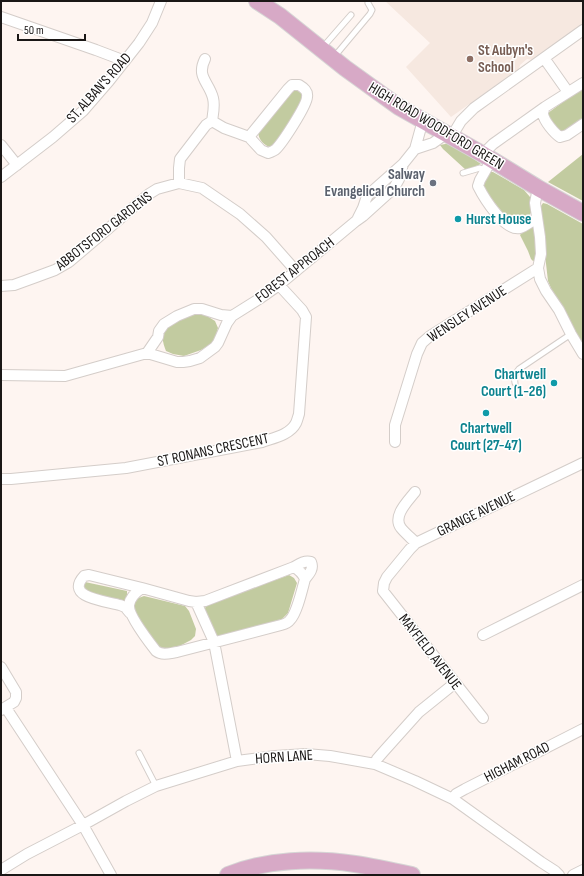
<svg xmlns="http://www.w3.org/2000/svg" width="584" height="876" font-family="'Sofia Sans Condensed',sans-serif">
<style>
.built{fill:#f6e8e0}
.green{fill:#c2cba0}
.lines{fill:none;stroke-linecap:round;stroke-linejoin:round}
.service-casing{stroke:#d4cdc9;stroke-width:7}
.minor-casing{stroke:#d4cdc9;stroke-width:12}
.primary-casing{stroke:#d6d5d5;stroke-width:18}
.service{stroke:#fff;stroke-width:5}
.minor{stroke:#fff;stroke-width:10}
.primary{stroke:#d7a9c6;stroke-width:16}
.education-dot{fill:#8d6e63;stroke:#fff;stroke-width:1.5}
.worship-dot{fill:#6b7280;stroke:#fff;stroke-width:1.5}
.culture-dot{fill:#0f9aa8;stroke:#fff;stroke-width:1.5}
.labels{text-anchor:middle;dominant-baseline:central;stroke-width:3;stroke-linejoin:round;paint-order:stroke}
.education-label{font-size:15px;font-weight:bold;fill:#785e54;stroke:#fff;text-anchor:start}
.street-label{font-size:15px;fill:#1a1716;stroke:#fff}
.worship-label{font-size:15px;font-weight:bold;fill:#5b616d;stroke:#fff;text-anchor:end}
.culture-label{font-size:15px;font-weight:bold;fill:#0d838f;stroke:#fff;text-anchor:start}
</style>
<rect width="100%" height="100%" fill="#fef5f1"/>
<path class="built" d="M385 1H583V24L533 60 527 59 520 65 519 69 451 117 406 67 430 43Z"/>
<path class="green" d="M582 88 583 89V120L561 134 550 129 548 113Z
M293 89H302L305 99 273 147C264 147 258 139 258 131Z
M450 143 481 164 466 170 443 149 440 145Z
M583 154V201L548 182Z
M488 172H493L524 190 530 197 532 211 527 219 517 225 507 218 486 192 483 186Z
M543 203 547 204 583 224V344L553 293 548 281 540 211 541 206Z
M531 225 536 226V260L533 261 531 259 528 251 520 235 525 229Z
M197 313 207 316 215 321 218 328 215 338 211 344 201 350 184 356 173 354 166 351C164 346 162 340 163 335 165 323 187 316 197 313Z
M289 575 294 578 297 583 288 613 282 619 222 636H216L205 615V608L207 605Z
M85 582 127 591V598L124 601 86 594 82 584Z
M144 596 185 606 189 611 196 629 195 636 191 640 174 649H164L154 645 136 618 133 604 136 599Z"/>
<g class="lines">
<g class="service-casing">
<path id="service" d="M323 47 351 15
M334 57 370 14 372 10 368 3
M463 173 480 168 486 170
M515 383 514 376 519 369 571 334
M139 753 156 786"/>
</g>
<g class="minor-casing">
<path id="minor" d="M1 17 96 50 125 61
M544 58 568 92
M205 59C196 77 209 82 213 98 215 106 213 114 212 121
M545 107C544 110 543 111 543 114 544 121 554 133 560 137L567 135 583 124
M452 136 461 121 474 108 583 30
M1 145 17 165
M415 149 433 143 447 133
M484 155 489 148 493 144 545 107 583 83
M492 159 480 180 478 186C484 198 505 232 520 228 526 226 531 221 537 219
M1 177 53 137 83 111 109 81 139 43 152 23 161 1
M179 183V168L180 159 206 125 212 121 224 128 249 137 288 89 292 85H299C304 88 308 91 307 97 307 105 283 142 276 149 274 151 271 152 268 153L261 150 249 137
M538 188 535 203 540 237 541 254 538 268 540 279 546 291 559 310 571 334 583 354
M358 218 363 208 366 199 368 195 403 164 415 149 423 120
M1 286 14 285 36 277 55 270 69 262 149 194 157 189 179 183 202 188 240 214 266 237 296 271
M147 353 158 337 159 331 164 324 177 316 194 309H202L221 315 232 316
M1 375 65 376 147 353 177 362H183L190 361 200 358 215 347 218 343 227 323 232 316 259 299 279 285 356 221 363 216 394 188 399 179 403 164
M395 442V425L417 354 422 343 430 336 538 268
M1 479H11L126 468 262 442C273 438 290 435 296 423 297 421 298 417 299 414L306 317 302 310 279 285
M415 492C408 501 392 516 401 528 405 533 411 538 416 543
M294 567C299 570 303 574 305 579 302 590 297 613 290 620 288 623 285 624 281 625L177 652C170 653 163 656 156 651 149 642 128 615 129 605 130 597 136 592 142 588L189 601 196 602 205 601Z
M294 567C299 564 305 560 311 562 314 569 309 574 305 579
M196 602 214 642 237 761
M130 613 125 607 120 605C107 601 64 598 84 576L89 575 142 588
M483 635 583 585
M1 667 16 692V698L14 702 1 710
M6 708 83 825 111 875
M483 718 383 591 384 583 387 577 410 549 416 543 583 463
M375 764 377 759 384 751 419 712 455 683
M453 799 456 794 465 789 583 729
M1 870 27 854 83 825 126 801 156 786 237 761 275 756 306 754 330 756 375 764 415 781 453 799 541 862 555 871 559 875
M573 875 583 870"/>
</g>
<g class="primary-casing">
<path id="primary" d="M257 1 280 16 345 68 399 107 484 155 538 188 583 213
M228 875C267 859 314 858 355 864 374 867 393 871 412 875"/>
</g>
<use href="#service" class="service"/>
<use href="#minor" class="minor"/>
<use href="#primary" class="primary"/>
</g>
<circle class="education-dot" cx="470" cy="59" r="4"/>
<circle class="worship-dot" cx="433" cy="183" r="4"/>
<g class="culture-dot">
<circle cx="458" cy="219" r="4"/>
<circle cx="554" cy="383" r="4"/>
<circle cx="486" cy="413" r="4"/>
</g>
<g class="labels">
<g class="education-label">
<text x="478" y="50">St Aubyn's<tspan x="478" dy="17">School</tspan></text>
</g>
<g class="street-label">
<text transform="translate(99 88) rotate(-48)">ST. ALBAN'S ROAD</text>
<text transform="translate(436 126) rotate(31)">HIGH ROAD WOODFORD GREEN</text>
<text transform="translate(104 231) rotate(-38)">ABBOTSFORD GARDENS</text>
<text transform="translate(295 270) rotate(-38)">FOREST APPROACH</text>
<text transform="translate(467 314) rotate(-33)">WENSLEY AVENUE</text>
<text transform="translate(213 450) rotate(-12)">ST RONANS CRESCENT</text>
<text transform="translate(476 514) rotate(-26)">GRANGE AVENUE</text>
<text transform="translate(430 652) rotate(52)">MAYFIELD AVENUE</text>
<text transform="translate(284 757) rotate(-4)">HORN LANE</text>
<text transform="translate(517 762) rotate(-27)">HIGHAM ROAD</text>
</g>
<g class="worship-label">
<text x="425" y="174">Salway<tspan x="425" dy="17">Evangelical Church</tspan></text>
</g>
<g class="culture-label">
<text x="466" y="219">Hurst House</text>
<text x="546" y="374" text-anchor="end">Chartwell<tspan x="546" dy="17">Court (1-26)</tspan></text>
<text x="486" y="428" text-anchor="middle">Chartwell<tspan x="486" dy="17">Court (27-47)</tspan></text>
</g>
</g>
<rect width="584" height="876" fill="none" stroke="#1a1716" stroke-width="4"/>
<path d="M18 34v6h67v-6" fill="none" stroke="#1a1716" stroke-width="2"/>
<text x="24" y="34" font-size="12" fill="#1a1716" stroke="#ffffff" stroke-width="3" paint-order="stroke">50 m</text>
</svg>
